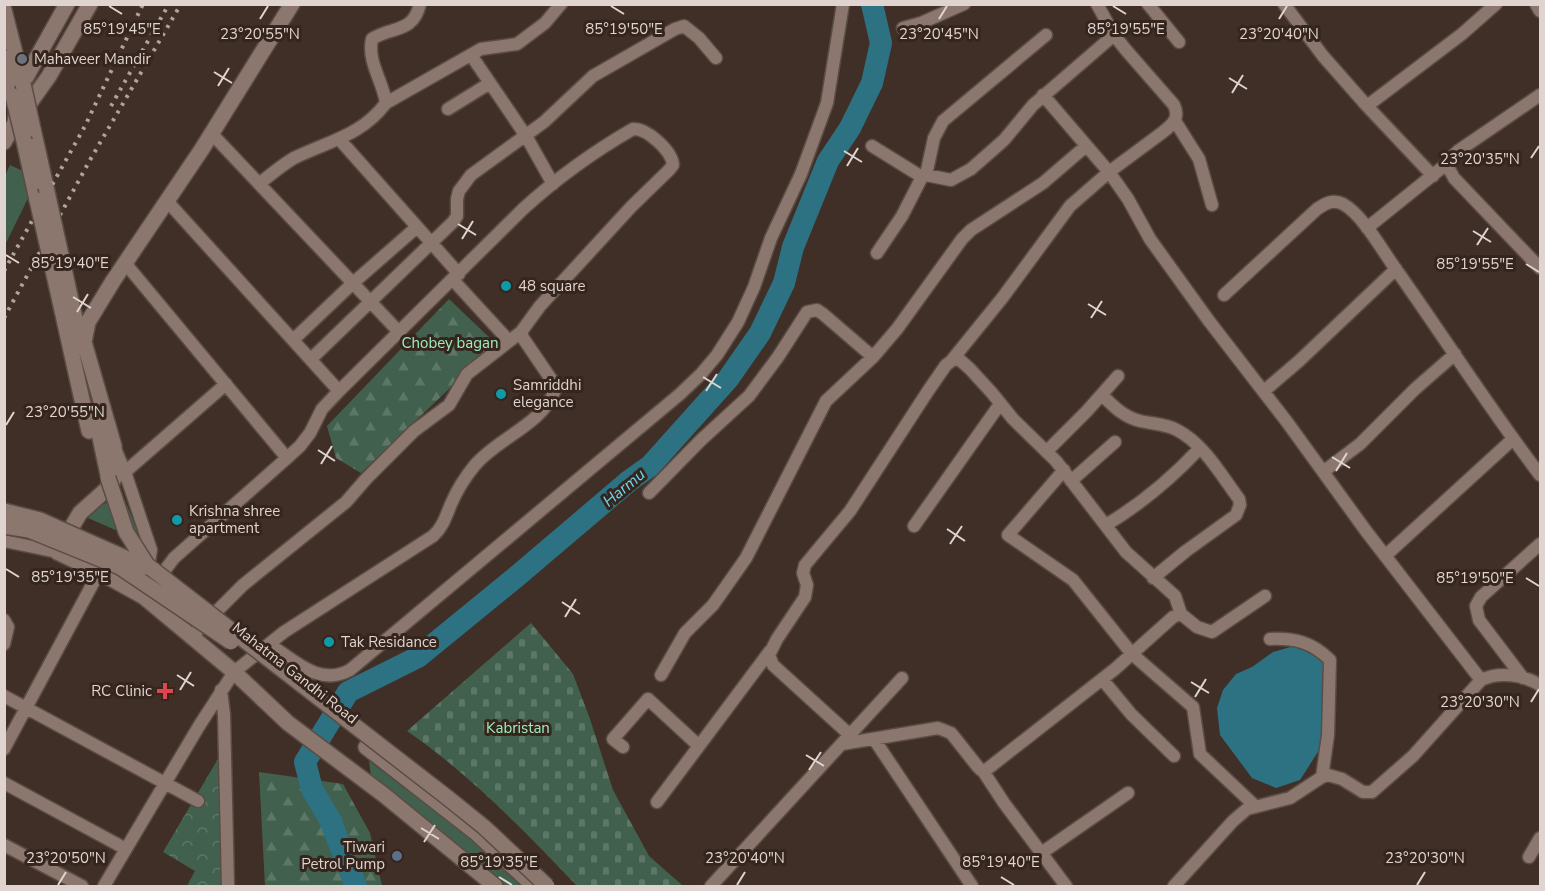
<svg xmlns="http://www.w3.org/2000/svg" width="1545" height="891" font-family="'Nunito Sans',sans-serif">
<style>
.grass{fill:#41614e}
.forest{fill:url(#forest-firs)}
.cemetery{fill:url(#cemetery-stones)}
.park{fill:url(#park-crowns)}
.water{fill:#2d7283}
.lines{fill:none;stroke-linecap:round;stroke-linejoin:round}
.river{stroke:#2d7283;stroke-width:22}
.minor-casing{stroke:#5a4c45;stroke-width:15}
.tertiary-casing{stroke:#5a4c45;stroke-width:18}
.secondary-casing{stroke:#5a4c45;stroke-width:18}
.minor{stroke:#8b776e;stroke-width:12}
.tertiary{stroke:#8b776e;stroke-width:15}
.secondary{stroke:#8b776e;stroke-width:15}
.rail{stroke:#b0a39d;stroke-width:4;stroke-dasharray:3 6;stroke-linecap:butt}
.secondary-bridge-casing{stroke:#5a4c45;stroke-width:18;stroke-linecap:butt}
.secondary-bridge{stroke:#8b776e;stroke-width:15}
.ticks{fill:none;stroke:#dfd4cf;stroke-width:2}
.worship-dot{fill:#6b7280;stroke:#35251d;stroke-width:2}
.culture-dot{fill:#0f9aa8;stroke:#35251d;stroke-width:2}
.health-dot{fill:#e0444e;stroke:#35251d;stroke-width:2}
.service-dot{fill:#5c6f8a;stroke:#35251d;stroke-width:2}
.labels{text-anchor:middle;dominant-baseline:central;stroke-width:6;stroke-linejoin:round;paint-order:stroke}
.poi-label{font-size:15px;fill:#dfd4cf;stroke:#35251d;text-anchor:start}
.park-label{font-size:15px;fill:#9eeebe;stroke:#35251d}
.street-label{font-size:15px;fill:#dfd4cf;stroke:#35251d}
.water-label{font-size:16px;font-style:italic;fill:#6ed6f0;stroke:#35251d}
.ticks-label{font-size:15px;text-anchor:middle;fill:#dfd4cf;stroke:#35251d;stroke-width:6;stroke-linejoin:round;paint-order:stroke}
</style>
<defs>
<pattern id="forest-firs" width="22" height="20" patternUnits="userSpaceOnUse" patternTransform="scale(1.5)"><rect width="22" height="20" fill="#41614e"/><path d="M5 1l3.5 6h-7zM16 11l3.5 6h-7z" fill="#5c7766"/></pattern>
<pattern id="cemetery-stones" width="16" height="16" patternUnits="userSpaceOnUse" patternTransform="scale(1.5)"><rect width="16" height="16" fill="#41614e"/><path d="M2 7V4a2 2 0 0 1 4 0v3zM10 15v-3a2 2 0 0 1 4 0v3z" fill="#5c7766"/></pattern>
<pattern id="park-crowns" width="20" height="18" patternUnits="userSpaceOnUse" patternTransform="scale(1.5)"><rect width="20" height="18" fill="#41614e"/><path d="M2 6a3 3 0 1 1 6 0M12 15a3 3 0 1 1 6 0" fill="none" stroke="#5c7766"/></pattern>
</defs>
<rect width="100%" height="100%" fill="#402f27"/>
<path class="grass" d="M10 165 38 178 5 245V176Z
M116 497 125 501 143 542 88 518 102 505Z
M369 761 467 835 521 886H506L371 776Z"/>
<path class="forest" d="M449 299 496 344 361 473 336 458 327 426Z
M259 772 343 784 370 833 382 886H265Z"/>
<path class="cemetery" d="M531 623 573 674 590 719 613 790 649 856 683 886H577C524 831 471 775 407 731Z"/>
<path class="park" d="M222 752 223 886H187L195 871 163 852Z"/>
<path class="water" d="M1294 646 1317 652 1330 664 1336 683 1331 713 1323 744 1300 780 1276 788 1252 778 1220 735 1217 708 1223 690 1236 674 1252 667 1273 652Z"/>
<g class="lines">
<path class="river" d="M356 886 330 820 312 789 305 762 348 692 418 657 516 577 629 481 650 466 728 379 760 333 784 283 793 247 828 161 850 128 872 83 881 43 872 4"/>
<g class="minor-casing">
<path id="minor" d="M1148 4 1179 42
M1284 4 1323 56 1367 106 1433 176
M1536 4 1540 11
M903 28 921 23 964 4
M471 55 526 136 553 184
M1043 95 1109 172 1128 199 1150 239 1209 321 1287 422 1366 531 1481 680
M1540 95 1458 151 1450 159 1448 167 1454 178 1540 268
M386 103 481 49 517 44 545 23 561 4
M1367 106 1462 34 1496 4
M448 109 490 83
M1175 121 1199 159 1212 205
M212 134 400 333
M340 140 459 274
M872 146 922 177
M926 175 934 138 943 121 1046 35
M259 184C270 175 282 165 294 158 329 141 361 136 386 103 383 81 367 62 372 39 391 26 413 34 420 4
M167 201 339 391
M1367 228 1449 162
M877 253 902 216 922 177 926 175 951 180 971 169 1004 140 1033 105 1114 35
M125 263 287 458 174 558 156 582
M453 280 509 341
M1224 295 1317 209C1326 203 1333 199 1343 204 1362 214 1382 250 1395 268 1444 337 1489 408 1540 475
M293 340 353 283 417 227
M311 359 453 222 457 216V199L459 191 471 175 544 122 593 76 675 29 684 26 699 38 716 58
M952 360 1003 297 1070 206 1109 172 1163 132C1173 124 1180 118 1174 105L1126 50 1114 35 1097 4
M1264 391 1299 361 1396 269
M1102 395C1114 407 1124 417 1140 421 1153 424 1166 424 1177 430 1204 444 1221 475 1239 499L1240 505 1236 515 1186 551 1153 578
M116 451 125 472 151 550 144 592
M1047 451 1087 411 1118 376
M1064 470 1008 535 1073 580 1132 654 1193 707 1200 754 1255 806
M125 472 226 384
M1323 472 1360 444 1415 389 1455 354
M1071 481 1115 442
M649 493 701 440 749 396 778 357 807 312 817 310 823 314 873 357
M1106 525C1141 504 1172 478 1200 448
M914 526 1000 404
M4 541 57 552
M1385 556 1513 439
M4 620 8 627 4 644
M192 636 243 585 346 502 366 479 414 431 449 405 467 374 521 332
M1270 639C1295 638 1312 642 1330 660L1328 735 1322 777
M269 644C294 660 319 687 350 670L680 394 701 374 717 355 738 322 754 287 771 238 801 174 827 103 843 4
M661 675 685 633 713 605 746 558 826 401 873 357 897 329 962 239 971 230 1043 183 1086 146
M1523 678 1479 620 1476 606 1481 597 1540 544
M1102 679 1131 714 1174 756
M221 690 224 715 228 886
M4 696 198 801
M850 735 773 665 769 655 777 639 805 597 807 585 803 573 805 565 850 511 928 391 946 365 954 359 960 360 970 369 992 393 1013 419 1056 461 1126 552 1175 596 1181 614
M874 739 972 886
M842 744 938 728 951 733 978 767 981 770H986L1115 669 1173 617 1181 614 1197 627 1212 632 1265 596
M623 747 613 739 648 699 699 746 770 651
M4 749 99 572
M983 771 1004 803 1066 886
M4 783 126 849
M657 802 699 746
M4 845 82 886
M1040 854 1128 793
M1529 857 1540 838
M104 886 199 726 234 672 284 632 433 536C443 527 446 516 451 504 457 490 466 476 475 465 499 437 542 425 555 390L553 382 523 338 521 332 540 306 631 207 669 170 673 165C672 151 647 128 633 129 593 152 557 178 523 209L339 391 322 409 310 433 300 446 287 458
M711 886 902 678
M1174 886 1233 821 1247 809 1290 798 1322 777 1328 775 1342 779 1363 792H1372L1413 756 1481 680C1499 671 1524 675 1540 685"/>
</g>
<g class="tertiary-casing">
<path id="tertiary" d="M22 114 49 76 90 4
M4 142 15 123 19 94 25 79 67 4"/>
</g>
<g class="secondary-casing">
<path id="secondary" d="M292 4 202 149 113 281 88 322 84 342 114 446 115 477 109 487 80 513 57 552 99 572 144 597 234 672 288 723 384 795 495 886
M4 10 23 84
M4 58 13 96
M33 129 46 187
M24 141 37 200
M61 255 81 346
M53 270 89 431
M95 414 108 475
M366 747 475 832 534 886"/>
</g>
<use href="#minor" class="minor"/>
<use href="#tertiary" class="tertiary"/>
<use href="#secondary" class="secondary"/>
<path class="rail" d="M111 106 169 4
M4 271 85 126 143 4
M4 318 90 160 181 4"/>
<g class="secondary-bridge-casing">
<path id="secondary-bridge" d="M23 84 33 129
M13 96 24 141
M46 187 61 255
M37 200 53 270
M108 478 126 532 147 565 448 798 484 827 547 886
M4 511 40 520 146 567
M4 526 29 530 120 567 231 642"/>
</g>
<use href="#secondary-bridge" class="secondary-bridge"/>
</g>
<path class="ticks" d="M109 6 122 14M611 6 624 14M1113 6 1126 14M260 19 268 6M939 19 947 6M1279 19 1287 6M214 72 232 83M1229 78 1247 89M218 86 229 68M1232 93 1243 75M844 151 862 162M1531 158 1539 146M847 166 858 148M458 224 476 235M1473 231 1491 242M462 239 473 221M1477 245 1488 228M6 255 19 263M1526 264 1539 272M73 297 91 308M1088 304 1106 315M77 312 88 294M1091 318 1102 301M703 377 721 388M706 391 717 374M6 425 14 412M318 450 335 461M1332 457 1350 468M321 464 332 446M1336 471 1347 453M947 529 965 541M950 544 962 526M6 569 19 577M1526 578 1539 586M562 602 580 614M565 617 576 599M177 675 194 686M1191 682 1209 693M180 690 191 672M1195 697 1206 679M1531 702 1539 689M806 755 824 766M809 770 821 752M421 828 439 839M424 842 435 825M499 877 512 885M1001 877 1014 885M58 885 66 872M737 885 745 872M1417 885 1425 872"/>
<circle class="worship-dot" cx="22" cy="59" r="6"/>
<g class="culture-dot">
<circle cx="506" cy="286" r="6"/>
<circle cx="501" cy="394" r="6"/>
<circle cx="177" cy="520" r="6"/>
<circle cx="329" cy="642" r="6"/>
</g>
<path class="health-dot" d="M162 682h6v6h6v6h-6v6h-6v-6h-6v-6h6z"/>
<circle class="service-dot" cx="397" cy="856" r="6"/>
<g class="labels">
<g class="poi-label">
<text x="34" y="59">Mahaveer Mandir</text>
<text x="518" y="286">48 square</text>
<text x="513" y="385">Samriddhi<tspan x="513" dy="17">elegance</tspan></text>
<text x="189" y="511">Krishna shree<tspan x="189" dy="17">apartment</tspan></text>
<text x="341" y="642">Tak Residance</text>
<text x="152" y="691" text-anchor="end">RC Clinic</text>
<text x="385" y="847" text-anchor="end">Tiwari<tspan x="385" dy="17">Petrol Pump</tspan></text>
</g>
<g class="park-label">
<text x="450" y="343">Chobey bagan</text>
<text x="518" y="728">Kabristan</text>
</g>
<g class="street-label">
<text transform="translate(295 673) rotate(38)">Mahatma Gandhi Road</text>
</g>
<g class="water-label">
<text transform="translate(624 488) rotate(-40)">Harmu</text>
</g>
</g>
<g class="ticks-label">
<text x="122" y="34">85°19'45"E</text>
<text x="624" y="34">85°19'50"E</text>
<text x="1126" y="34">85°19'55"E</text>
<text x="260" y="39">23°20'55"N</text>
<text x="939" y="39">23°20'45"N</text>
<text x="1279" y="39">23°20'40"N</text>
<text x="1480" y="164">23°20'35"N</text>
<text x="70" y="268">85°19'40"E</text>
<text x="1475" y="269">85°19'55"E</text>
<text x="65" y="417">23°20'55"N</text>
<text x="70" y="582">85°19'35"E</text>
<text x="1475" y="583">85°19'50"E</text>
<text x="1480" y="707">23°20'30"N</text>
<text x="66" y="863">23°20'50"N</text>
<text x="745" y="863">23°20'40"N</text>
<text x="1425" y="863">23°20'30"N</text>
<text x="499" y="867">85°19'35"E</text>
<text x="1001" y="867">85°19'40"E</text>
</g>
<rect width="1545" height="891" fill="none" stroke="#dfd4cf" stroke-width="12"/>
</svg>
